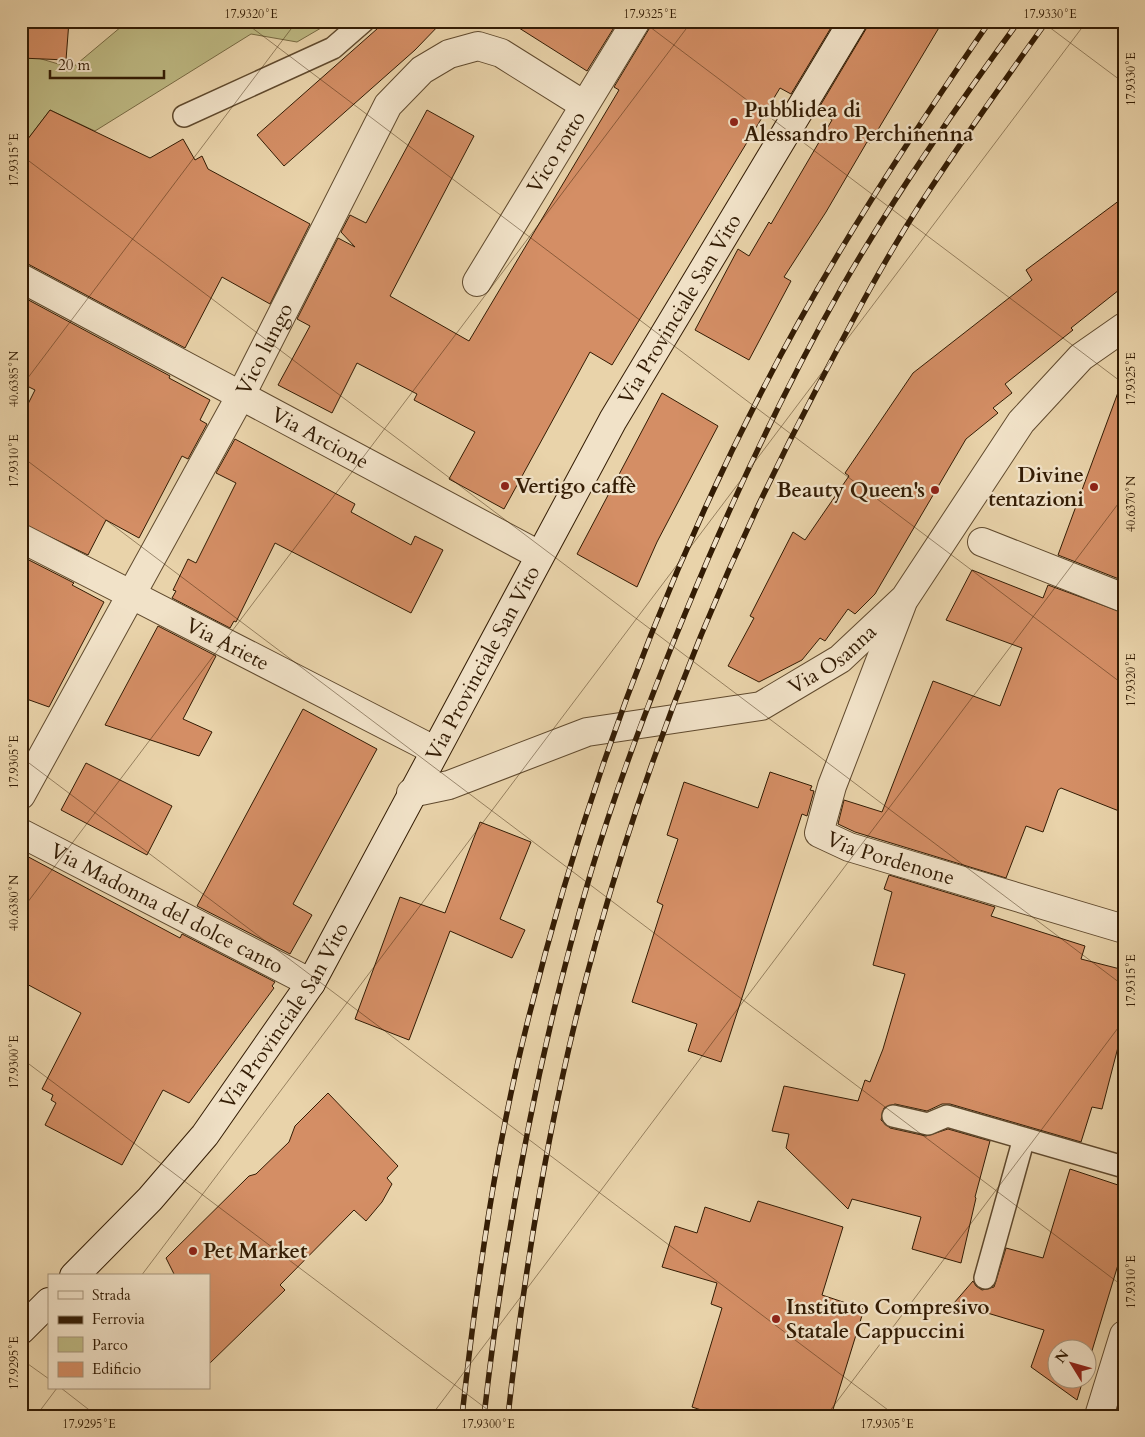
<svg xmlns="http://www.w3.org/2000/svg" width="1145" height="1437" font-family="Cardo,serif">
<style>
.green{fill:#beba84;stroke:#786b44}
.building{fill:#d48e65;stroke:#331c04}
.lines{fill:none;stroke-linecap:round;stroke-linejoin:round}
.service-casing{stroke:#604a2e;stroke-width:24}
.minor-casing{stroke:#604a2e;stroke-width:30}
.tertiary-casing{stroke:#604a2e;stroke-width:30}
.secondary-casing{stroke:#331c04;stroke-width:30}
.service{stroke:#f1e2c8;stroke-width:21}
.minor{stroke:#f1e2c8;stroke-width:28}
.tertiary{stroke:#f1e2c8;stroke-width:28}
.secondary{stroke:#f1e2c8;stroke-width:28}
.rail-casing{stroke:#331c04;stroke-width:5.5}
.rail{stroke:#f1e2c8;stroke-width:4;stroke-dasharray:11;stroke-linecap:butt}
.ticks{fill:none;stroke:#331c04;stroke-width:1;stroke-opacity:0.45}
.poi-dot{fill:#8f2418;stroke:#f1e2c8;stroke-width:2}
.labels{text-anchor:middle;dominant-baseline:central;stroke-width:4.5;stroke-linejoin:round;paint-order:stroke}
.poi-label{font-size:21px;font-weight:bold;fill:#331c04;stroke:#f1e2c8;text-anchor:start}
.street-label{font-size:21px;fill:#331c04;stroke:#f1e2c8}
.neatline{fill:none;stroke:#331c04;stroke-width:2}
.ticks-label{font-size:12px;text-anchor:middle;fill:#331c04}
</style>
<rect width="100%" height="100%" fill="#e9d3aa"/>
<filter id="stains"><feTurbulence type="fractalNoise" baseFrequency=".004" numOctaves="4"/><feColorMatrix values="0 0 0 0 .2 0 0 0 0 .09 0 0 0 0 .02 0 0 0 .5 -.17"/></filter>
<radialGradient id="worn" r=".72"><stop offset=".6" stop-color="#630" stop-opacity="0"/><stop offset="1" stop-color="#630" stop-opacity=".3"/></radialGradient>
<path class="green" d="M128 21H333L297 42 251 34 95 131 50 110 21 148V53L72 68Z"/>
<path class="building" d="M21 21H69L66 60 21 58Z
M386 21H443L415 50 284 166 257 135Z
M508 21H618L587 71Z
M652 21H835L791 94 780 88 612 365 590 352 504 509 449 479 475 432 414 400 417 394 357 363 332 413 278 385 310 326 297 319 338 238 355 247 341 232 350 215 366 223 427 110 474 136 390 296 469 341 619 90 614 87 649 29Z
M869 21H943L870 143 867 142 826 212 784 277 791 281 749 360 695 330 738 249 749 256 769 222 771 224 832 120 817 111 866 29Z
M50 110 150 158 183 139 195 160 202 156 208 169 310 224 270 304 222 277 185 348 28 264 21 262V148Z
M1124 197V286L1071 328 1073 330 1005 384 1012 393 993 408 998 413 966 439 875 594 855 614 848 609 825 641 820 638 802 660 759 682 728 666 754 618 750 616 793 532 805 540 849 476 845 473 913 373 1032 280 1026 270Z
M21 296 170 376 169 378 210 400 200 420 207 424 188 459 182 456 139 538 106 520 88 555 21 523V418L35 390 21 383Z
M1120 387 1124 388V581L1058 555Z
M662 393 718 426 657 542 637 587 577 554Z
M235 439 355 504 351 512 411 545 415 536 443 550 411 613 275 543 236 622 234 621 230 628 172 598 176 591 173 590 188 559 196 563 236 483 216 473Z
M21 556 74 583 72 585 104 602 49 707 21 697Z
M972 570 1043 598 1048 585 1124 613V813L1061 788 1058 790 1043 832 1026 826 1006 878 855 832 838 824 844 800 882 812 933 681 1000 706 1022 648 946 620Z
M158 626 216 656 183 719 212 732 199 756 105 725Z
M303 709 377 749 293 904 312 915 290 954 197 906Z
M86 763 172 806 147 855 61 810Z
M770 772 812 786 810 790 814 791 807 816 802 814 721 1062 688 1051 697 1024 632 1002 663 905 657 902 678 839 667 835 684 782 758 808Z
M480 822 531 842 500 919 525 930 512 958 450 931 409 1040 355 1019 400 897 445 913Z
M21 853 180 938 182 934 275 982 272 986 274 988 189 1103 163 1090 122 1165 45 1125 56 1103 51 1100 53 1095 42 1089 81 1013 21 981Z
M889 875 995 907 991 916 1085 946 1081 959 1124 970V1024L1102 1109 1092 1107 1081 1142 950 1104H942L927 1111 895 1104 884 1108 881 1120 890 1128 926 1136 948 1129 990 1141 975 1197 976 1198 961 1263 912 1249 921 1217 852 1199 848 1209 786 1148 789 1134 772 1131 784 1086 858 1101 865 1080 870 1082 883 1049 905 974 873 965 892 892 884 889Z
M328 1093 398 1166 387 1178 392 1184 382 1202 366 1221 354 1210 280 1285 285 1290 209 1364V1276H175L166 1258 249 1176 256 1174 289 1142 295 1126Z
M1070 1169 1124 1187V1245L1088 1364V1350H1058V1380H1083L1077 1400 1031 1367 1044 1330 954 1303 973 1281 976 1286 982 1290 994 1287 1006 1248 1043 1258Z
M758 1201 843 1227 822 1295 864 1309 831 1416H720L692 1407 722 1308 711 1304 717 1283 662 1267 675 1226 697 1233 705 1207 750 1222Z"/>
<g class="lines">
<g class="service-casing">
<path id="service" d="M184 116 333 48 364 21
M893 1116 928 1124 947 1116 1124 1167
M985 1278 1024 1138"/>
</g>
<g class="minor-casing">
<g id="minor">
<path id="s1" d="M21 278 539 555"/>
<path id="s2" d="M477 282 636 21"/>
<path id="s3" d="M21 538 434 750"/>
<path d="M982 542 1124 598"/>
<path id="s4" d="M902 604 832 786 819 833 849 847 1124 929"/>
<path id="s5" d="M411 793 449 785 587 732 761 706 840 659 905 598 1021 422 1081 357 1124 327"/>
<path id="s6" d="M21 795 240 397 388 105 422 70 449 54 478 46 501 53 584 105"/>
<path id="s7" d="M21 833 311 983"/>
</g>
</g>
<g class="tertiary-casing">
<path id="tertiary" d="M1099 1416 1124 1335"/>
</g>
<g class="secondary-casing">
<g id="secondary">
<path id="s8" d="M74 1276 150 1199 205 1135 311 983 613 420 853 21"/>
<path d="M21 1330 49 1302"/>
</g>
</g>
<use href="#service" class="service"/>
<use href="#minor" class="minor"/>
<use href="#tertiary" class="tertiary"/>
<use href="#secondary" class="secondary"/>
<g class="rail-casing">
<path id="rail" d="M462 1416C477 1283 495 1150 528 1020 582 802 660 588 763 389 829 260 908 140 990 21
M484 1416C505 1232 538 1050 591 872 623 765 664 662 708 559 748 467 792 375 842 287 895 195 956 107 1019 21
M508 1416C526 1255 553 1094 597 938 650 748 725 562 817 388 850 325 883 262 921 203 961 141 1004 81 1047 21"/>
</g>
<use href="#rail" class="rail"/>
</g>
<path class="ticks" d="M243 21 1124 685M642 21 1124 384M1041 21 1124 83M21 155 1124 986M21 387 297 21M21 456 1124 1287M21 757 896 1416M21 911 692 21M21 1058 496 1416M141 1276 1087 21M21 1359 49 1379M61 1388 97 1416M36 1416 57 1388M431 1416 1124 496M826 1416 1124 1020"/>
<g class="poi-dot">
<circle cx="734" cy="122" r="5"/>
<circle cx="505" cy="486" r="5"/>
<circle cx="1094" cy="487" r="5"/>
<circle cx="935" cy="490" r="5"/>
<circle cx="193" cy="1251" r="5"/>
<circle cx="776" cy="1319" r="5"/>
</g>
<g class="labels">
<g class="poi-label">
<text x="744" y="110">Pubblidea di<tspan x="744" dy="24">Alessandro Perchinenna</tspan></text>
<text x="1084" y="475" text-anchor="end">Divine<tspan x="1084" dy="24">tentazioni</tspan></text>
<text x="515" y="486">Vertigo caffè</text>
<text x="925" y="490" text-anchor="end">Beauty Queen's</text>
<text x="203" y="1251">Pet Market</text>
<text x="786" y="1307">Instituto Compresivo<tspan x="786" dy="24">Statale Cappuccini</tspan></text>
</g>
<g class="street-label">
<text stroke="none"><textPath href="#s2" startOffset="152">Vico rotto</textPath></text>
<text stroke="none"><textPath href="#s8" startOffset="1146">Via Provinciale San Vito</textPath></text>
<text stroke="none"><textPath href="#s6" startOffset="508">Vico lungo</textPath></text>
<text stroke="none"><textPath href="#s1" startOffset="339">Via Arcione</textPath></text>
<text stroke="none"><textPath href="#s3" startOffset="232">Via Ariete</textPath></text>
<text stroke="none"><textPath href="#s5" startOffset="448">Via Osanna</textPath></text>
<text stroke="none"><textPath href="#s8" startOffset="741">Via Provinciale San Vito</textPath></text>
<text stroke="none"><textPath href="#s4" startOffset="320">Via Pordenone</textPath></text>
<text stroke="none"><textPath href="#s7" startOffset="164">Via Madonna del dolce canto</textPath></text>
<text stroke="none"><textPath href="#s8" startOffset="336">Via Provinciale San Vito</textPath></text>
</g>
</g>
<rect width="1145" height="1437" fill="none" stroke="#e9d3aa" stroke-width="55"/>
<rect x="48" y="1274" width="162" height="115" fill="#f1e2c8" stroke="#a5937a"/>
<rect x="58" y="1291" width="25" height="8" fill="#f1e2c8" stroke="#a5937a"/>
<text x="92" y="1300" font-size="15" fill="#331c04">Strada</text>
<rect x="58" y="1316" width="25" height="8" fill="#331c04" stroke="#a5937a"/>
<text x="92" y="1324" font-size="15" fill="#331c04">Ferrovia</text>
<rect x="58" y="1337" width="25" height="15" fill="#beba84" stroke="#a5937a"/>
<text x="92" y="1350" font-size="15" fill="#331c04">Parco</text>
<rect x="58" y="1362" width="25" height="15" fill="#d48e65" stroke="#a5937a"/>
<text x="92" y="1374" font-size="15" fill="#331c04">Edificio</text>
<g transform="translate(1072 1364) rotate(307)"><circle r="24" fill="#f1e2c8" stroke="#a5937a"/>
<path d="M0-4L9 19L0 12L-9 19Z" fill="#8f2418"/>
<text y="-8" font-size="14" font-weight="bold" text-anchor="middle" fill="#331c04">N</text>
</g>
<path d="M50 70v8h114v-8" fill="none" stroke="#331c04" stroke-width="2.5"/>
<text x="58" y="70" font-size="15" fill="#331c04" stroke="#f1e2c8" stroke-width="4" paint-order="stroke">20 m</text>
<rect x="28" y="28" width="1090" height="1382" class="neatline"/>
<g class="ticks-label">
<text x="251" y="18">17.9320°E</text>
<text x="650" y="18">17.9325°E</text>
<text x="1050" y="18">17.9330°E</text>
<text transform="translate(1131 79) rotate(-90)" y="4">17.9330°E</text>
<text transform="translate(14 160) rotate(-90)" y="4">17.9315°E</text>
<text transform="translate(14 379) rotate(-90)" y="4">40.6385°N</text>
<text transform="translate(1131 379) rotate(-90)" y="4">17.9325°E</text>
<text transform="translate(14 461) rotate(-90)" y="4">17.9310°E</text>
<text transform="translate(1131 504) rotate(-90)" y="4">40.6370°N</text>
<text transform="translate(1131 680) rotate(-90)" y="4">17.9320°E</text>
<text transform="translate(14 762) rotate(-90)" y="4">17.9305°E</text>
<text transform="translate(14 903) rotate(-90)" y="4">40.6380°N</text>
<text transform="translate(1131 981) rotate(-90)" y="4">17.9315°E</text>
<text transform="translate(14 1062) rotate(-90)" y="4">17.9300°E</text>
<text transform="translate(1131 1282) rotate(-90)" y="4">17.9310°E</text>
<text transform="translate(14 1363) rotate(-90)" y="4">17.9295°E</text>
<text x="89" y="1428">17.9295°E</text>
<text x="488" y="1428">17.9300°E</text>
<text x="887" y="1428">17.9305°E</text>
</g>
<rect width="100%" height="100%" filter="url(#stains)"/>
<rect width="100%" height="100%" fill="url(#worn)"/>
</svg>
